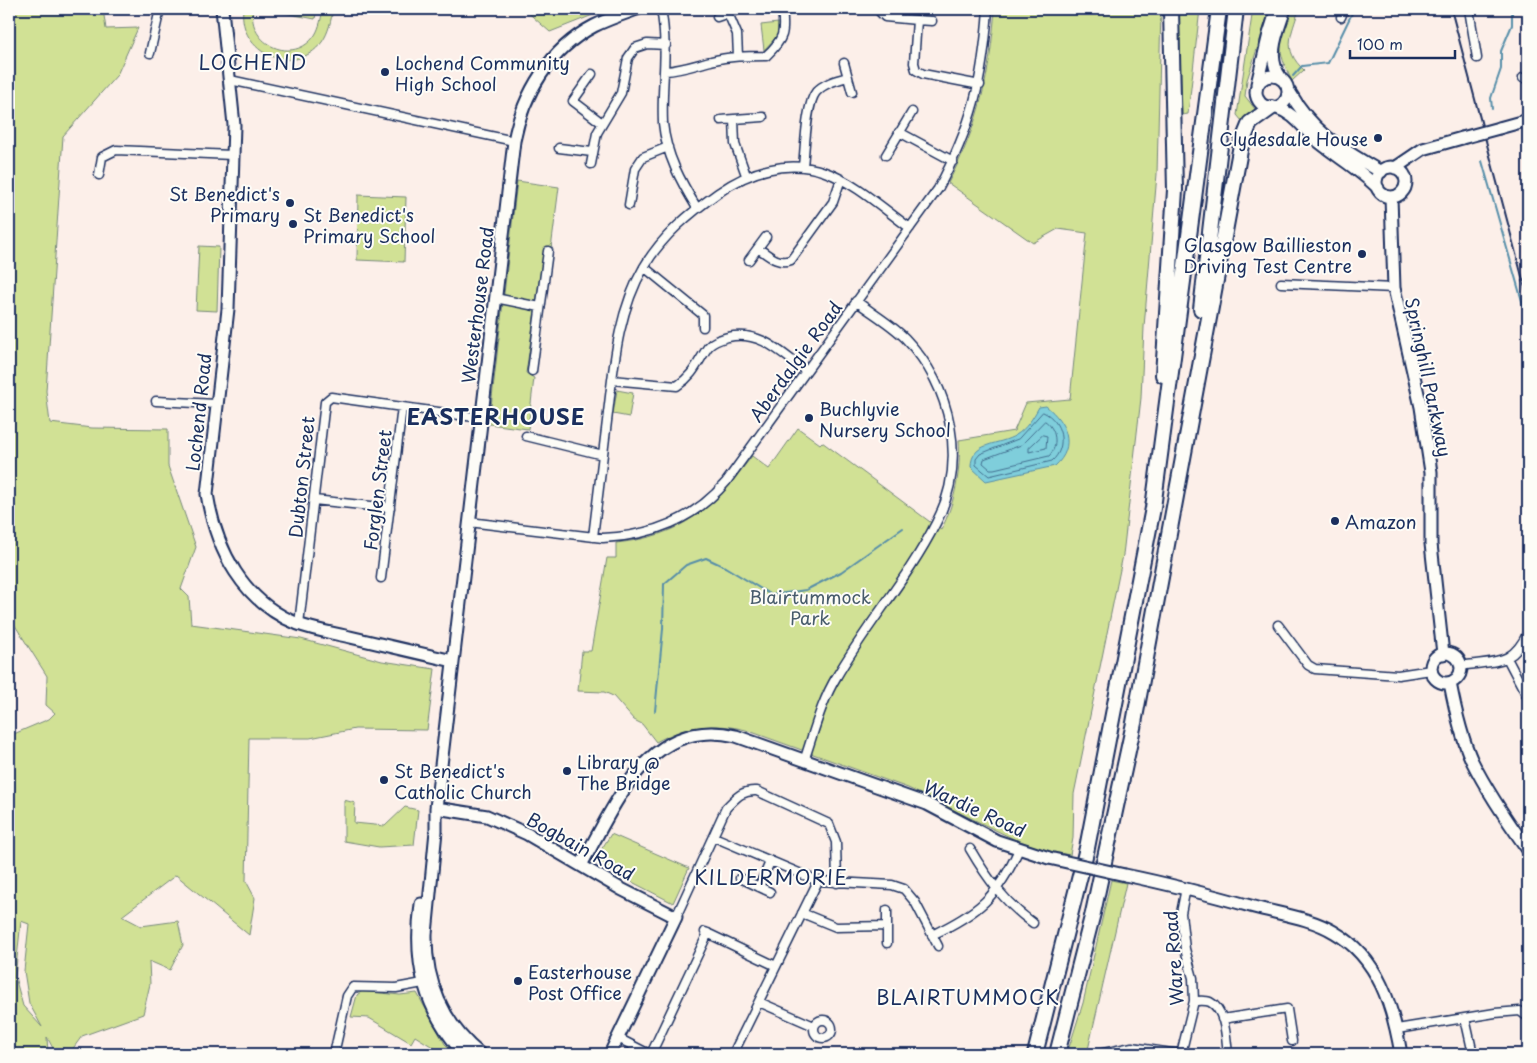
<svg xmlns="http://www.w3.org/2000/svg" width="1537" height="1063" font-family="'Playpen Sans',sans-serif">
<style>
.green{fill:#d1e195;stroke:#76887a;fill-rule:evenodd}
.water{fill:#7fcedb;stroke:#578ea9}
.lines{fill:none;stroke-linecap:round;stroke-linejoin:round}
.shore{stroke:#436f90;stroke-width:1}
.stream{stroke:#578ea9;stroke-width:2}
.street-casing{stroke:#1b2f5e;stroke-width:11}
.secondary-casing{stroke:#1b2f5e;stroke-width:15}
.highway-casing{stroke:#1b2f5e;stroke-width:18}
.street{stroke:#fdfcf7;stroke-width:8}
.secondary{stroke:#fdfcf7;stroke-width:11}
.highway{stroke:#fdfcf7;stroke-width:14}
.rail{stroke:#1b2f5e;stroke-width:2}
.secondary-bridge-casing{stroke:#1b2f5e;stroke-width:15;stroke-linecap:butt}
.secondary-bridge{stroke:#fdfcf7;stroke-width:11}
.poi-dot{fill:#1b2f5e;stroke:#fdfcf7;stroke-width:2}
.labels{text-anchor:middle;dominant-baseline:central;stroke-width:4;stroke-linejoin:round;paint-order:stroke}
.poi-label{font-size:18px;fill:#1b2f5e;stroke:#fdfcf7;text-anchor:start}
.street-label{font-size:18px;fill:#1b2f5e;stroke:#fdfcf7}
.park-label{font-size:18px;fill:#485c6c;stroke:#fdfcf7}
.quarter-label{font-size:20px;letter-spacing:1px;fill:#1b2f5e;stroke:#fdfcf7}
.district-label{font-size:22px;font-weight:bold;letter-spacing:1px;fill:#1b2f5e;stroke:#fdfcf7}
</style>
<rect width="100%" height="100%" fill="#fcefe9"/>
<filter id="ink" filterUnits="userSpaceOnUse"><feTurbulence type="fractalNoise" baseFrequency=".02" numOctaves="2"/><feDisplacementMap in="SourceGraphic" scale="10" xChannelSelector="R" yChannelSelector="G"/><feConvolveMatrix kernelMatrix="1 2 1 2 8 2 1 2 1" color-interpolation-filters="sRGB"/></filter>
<g filter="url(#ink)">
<path class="green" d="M9 9H103L106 29 138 28 117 75 63 136 46 391 50 423 92 428 168 429V466L196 547 181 589 189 597 191 624 301 639 382 661 435 669 427 730 355 729 310 738H249L246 881 255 898 249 935 176 875 122 916 141 926 178 921 183 945 170 970 149 961 150 984 143 1014 82 1036 69 1054H56L47 1037 48 1054H9V736L49 719 55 713 46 705 47 676 9 616ZM21 921 29 924 24 971 29 1003 42 1027 23 1006 15 977Z
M243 9H253C247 45 294 66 315 35 320 27 321 18 323 9H333C331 20 329 32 322 42 294 79 238 53 243 9Z
M264 9H317L315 19Z
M524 9H608L550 32Z
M995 9H1161L1157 174 1144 327 1141 398 1123 555 1074 794 1073 838 1070 855 1048 851 1014 839 908 788 746 730C714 722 685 726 656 742L642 724 634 720 613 696 604 692 578 691 582 651H591L607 558H616V543C683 536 713 508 752 456L769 469 798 428 820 444 822 442 941 530C955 503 961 471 959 440L1014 431 1026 403 1070 399 1087 233 1058 229 1033 243 948 183C979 125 990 74 995 9Z
M1179 9H1200L1188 114 1182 115Z
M1253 9H1270L1247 80 1245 96 1255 109 1242 121 1237 115Z
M1291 9H1299C1292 34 1281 49 1304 70L1292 81C1275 48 1280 42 1291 9Z
M778 23V35L764 50 761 25Z
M517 181 559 187 551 249 544 248 526 373 534 378 528 429 489 424Z
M358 195 406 197 404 262 357 260Z
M199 246 219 247 217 311 196 310Z
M617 390 633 393 629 417 613 414Z
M344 800 355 803 354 823 385 826 405 807 418 810 414 845 379 847 344 841Z
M611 834 689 868 673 903 597 864 596 858Z
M1111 880 1126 883 1087 1054H1067L1083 1003Z
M362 991 400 995 417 993 445 1044 456 1054H444L415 1036 411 1043 369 1018 351 1017 357 995Z"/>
<path class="water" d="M1046 406C1066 422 1077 446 1055 466L986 481 971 467C971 441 999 446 1016 435 1026 429 1033 418 1039 407Z"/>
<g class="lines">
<path class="shore" d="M1043 412C1062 420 1068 447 1052 461L989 476 976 465V459L980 454 1018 439Z
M1045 421C1056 428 1059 446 1049 456L994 469H990L983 463 984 459 1021 445Z
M1043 435 1047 436 1046 448 1029 452V448Z"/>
<path class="stream" d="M1293 76 1302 66 1328 63 1354 9
M1492 109 1491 98 1501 69V51L1512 25V9
M1482 161 1528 322
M655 711 663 629 664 584 686 565 706 558 725 567 771 595 806 590 841 572 903 528"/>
<g class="street-casing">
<path id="street" d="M661 9C669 51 661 83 663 123 666 155 681 182 697 208
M880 9V12L885 17 917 20 914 63 916 70 923 74 980 85
M1469 9 1477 58
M728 13 737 34 738 56
M717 17 740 9
M1341 17 1344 9
M917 20 932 21
M150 53 160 9
M844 63 852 92
M665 71C682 70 695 65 711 61 729 56 747 56 766 56 784 39 785 33 782 9
M592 74 573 101 602 123
M1523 78 1528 77
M230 80 514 141
M721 120 734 119
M899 132 953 161
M559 148 592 152
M886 155 912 112
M591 164 597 133 621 93 628 58 635 48 647 44 666 45
M803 166C805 150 806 104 816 92 824 83 837 80 848 77
M99 175 102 157 116 150 232 155
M746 175 735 144 734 119 763 117
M629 205 635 169 643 157 668 147
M758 248C768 255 778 265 791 260L833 202 841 179
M749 260 766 237
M644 267 703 315V327
M1281 283 1394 288
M495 298 540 307
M532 371 548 251
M612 380 677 386C694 375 697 363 708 347 713 341 721 339 728 337 761 330 781 353 806 371
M156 401 216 404
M526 436 603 455
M314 500 390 508
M469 522 603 538C651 536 695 519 726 482L938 189C972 126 983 80 988 9
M593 537C598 496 603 454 608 413 614 363 618 312 644 267 662 236 690 213 718 193 749 171 788 159 825 172 854 182 885 210 910 228
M381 578 402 407
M299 624 325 402 331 397 481 418
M1278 625 1308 665 1315 669 1398 675 1431 670
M1507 658 1528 698
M1460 666C1495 660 1512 667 1528 632
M804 761C814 732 821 702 837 676 867 624 909 577 936 523 968 462 952 387 905 338 891 324 872 313 856 301
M714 837 818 881 892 885 904 889 915 902 938 946
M970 849C987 878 1005 903 1033 923
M740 878 770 892
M759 887 770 862
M887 910V926
M802 913 836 927 887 926V943
M676 917 726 808C736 798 741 790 757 791L829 824 836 842 837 883
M705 932 776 966
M932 935C978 913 998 897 1019 849
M1194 1001C1199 1001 1206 1000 1210 1002 1226 1010 1226 1039 1228 1054
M759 1002 814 1026
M1465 1018 1473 1054
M1222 1019 1287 1009 1292 1041
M814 1029a9 9 0 1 1 18 0a9 9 0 1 1-18 0Z
M1397 1029 1495 1013 1520 1011 1528 1017
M618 1038 649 1054
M334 1054 347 996 353 987 396 988 423 983
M651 1054 708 933
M733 1054 818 881
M1099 1054 1132 1047 1178 1054
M1181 1054 1194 1001 1193 978 1185 949 1181 913 1186 888"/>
</g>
<g class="secondary-casing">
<path id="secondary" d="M222 9 234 125 228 309 207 494C216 550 243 602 298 624 314 630 333 633 350 637 384 645 418 653 453 661
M1256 92a16 16 0 1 1 32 0a16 16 0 1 1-32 0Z
M1281 78C1265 57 1278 31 1285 9
M1257 84 1269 34 1277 9
M1289 91C1313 133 1340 148 1381 172
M1277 108C1296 114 1303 129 1319 142 1339 158 1359 169 1378 188
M1499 128 1528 120
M1376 182a15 15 0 1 1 30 0a15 15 0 1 1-30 0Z
M1395 168 1423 149 1462 138
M1391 197 1394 288 1421 407 1431 472V544L1443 654
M1431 668a15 15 0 1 1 30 0a15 15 0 1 1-30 0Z
M1450 683C1455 709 1461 737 1472 761 1488 793 1508 822 1528 850
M436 808 487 816 527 834 621 889 676 917 610 1054
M581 865C616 804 649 715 736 736L927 804 997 841 1049 858
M1125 875C1169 884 1211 895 1254 907 1280 914 1311 918 1334 932 1379 958 1393 1007 1401 1054
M421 904C413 963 424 1009 464 1054
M480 1054C443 1024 425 981 426 934L436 831V808L514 141C523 94 550 49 594 26 608 19 623 14 637 9"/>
</g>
<g class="highway-casing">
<path id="highway" d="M1201 309 1236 9
M1163 375 1175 190 1171 9
M1035 1054 1087 848 1153 508 1219 9
M1057 1054 1093 913 1134 723 1241 145 1250 123 1271 108"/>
</g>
<use href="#street" class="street"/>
<use href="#secondary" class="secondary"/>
<use href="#highway" class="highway"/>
<path class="rail" d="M1451 9 1528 299"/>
<g class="secondary-bridge-casing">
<path id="secondary-bridge" d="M1462 138 1499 128
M1049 858 1125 875"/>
</g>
<use href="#secondary-bridge" class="secondary-bridge"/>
</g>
</g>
<g class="poi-dot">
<circle cx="385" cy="72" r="5"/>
<circle cx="1378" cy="138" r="5"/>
<circle cx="290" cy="203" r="5"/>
<circle cx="293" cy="224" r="5"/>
<circle cx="1362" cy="254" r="5"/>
<circle cx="809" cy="418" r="5"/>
<circle cx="1335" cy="521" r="5"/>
<circle cx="567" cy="771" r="5"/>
<circle cx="384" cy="780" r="5"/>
<circle cx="518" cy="981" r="5"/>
</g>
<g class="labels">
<g class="poi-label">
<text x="395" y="62">Lochend Community<tspan x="395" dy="21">High School</tspan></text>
<text x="1368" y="138" text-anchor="end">Clydesdale House</text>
<text x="280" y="193" text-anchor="end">St Benedict's<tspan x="280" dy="21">Primary</tspan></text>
<text x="303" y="214">St Benedict's<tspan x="303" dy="21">Primary School</tspan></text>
<text x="1352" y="244" text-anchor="end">Glasgow Baillieston<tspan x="1352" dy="21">Driving Test Centre</tspan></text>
<text x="819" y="408">Buchlyvie<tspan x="819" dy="21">Nursery School</tspan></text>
<text x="1345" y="521">Amazon</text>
<text x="577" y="761">Library @<tspan x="577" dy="21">The Bridge</tspan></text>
<text x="394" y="770">St Benedict's<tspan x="394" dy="21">Catholic Church</tspan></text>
<text x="528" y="971">Easterhouse<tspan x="528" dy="21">Post Office</tspan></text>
</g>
<g class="street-label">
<text transform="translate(477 305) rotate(-83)">Westerhouse Road</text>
<text transform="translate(795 361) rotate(-54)">Aberdalgie Road</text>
<text transform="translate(1429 377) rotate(78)">Springhill Parkway</text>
<text transform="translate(198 412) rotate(-84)">Lochend Road</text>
<text transform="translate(301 477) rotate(-84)">Dubton Street</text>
<text transform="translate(377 490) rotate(-83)">Forglen Street</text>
<text transform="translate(975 808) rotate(25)">Wardie Road</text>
<text transform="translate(581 846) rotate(29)">Bogbain Road</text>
<text transform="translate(1173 958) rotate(-94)">Ware Road</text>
</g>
<g class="park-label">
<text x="810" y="596">Blairtummock<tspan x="810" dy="21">Park</tspan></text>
</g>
<g class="quarter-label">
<text x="253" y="62">LOCHEND</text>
<text x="771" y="877">KILDERMORIE</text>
<text x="968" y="997">BLAIRTUMMOCK</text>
</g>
<g class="district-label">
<text x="496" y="415">EASTERHOUSE</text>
</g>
</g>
<rect width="1537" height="1063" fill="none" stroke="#fdfcf7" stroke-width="30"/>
<rect x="15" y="15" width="1507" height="1033" fill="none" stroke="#1b2f5e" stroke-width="2" filter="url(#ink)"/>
<path d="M1350 50v8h105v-8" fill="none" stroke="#1b2f5e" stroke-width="2.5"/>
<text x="1357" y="50" font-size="15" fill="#1b2f5e" stroke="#fdfcf7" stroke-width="4" paint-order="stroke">100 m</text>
</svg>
